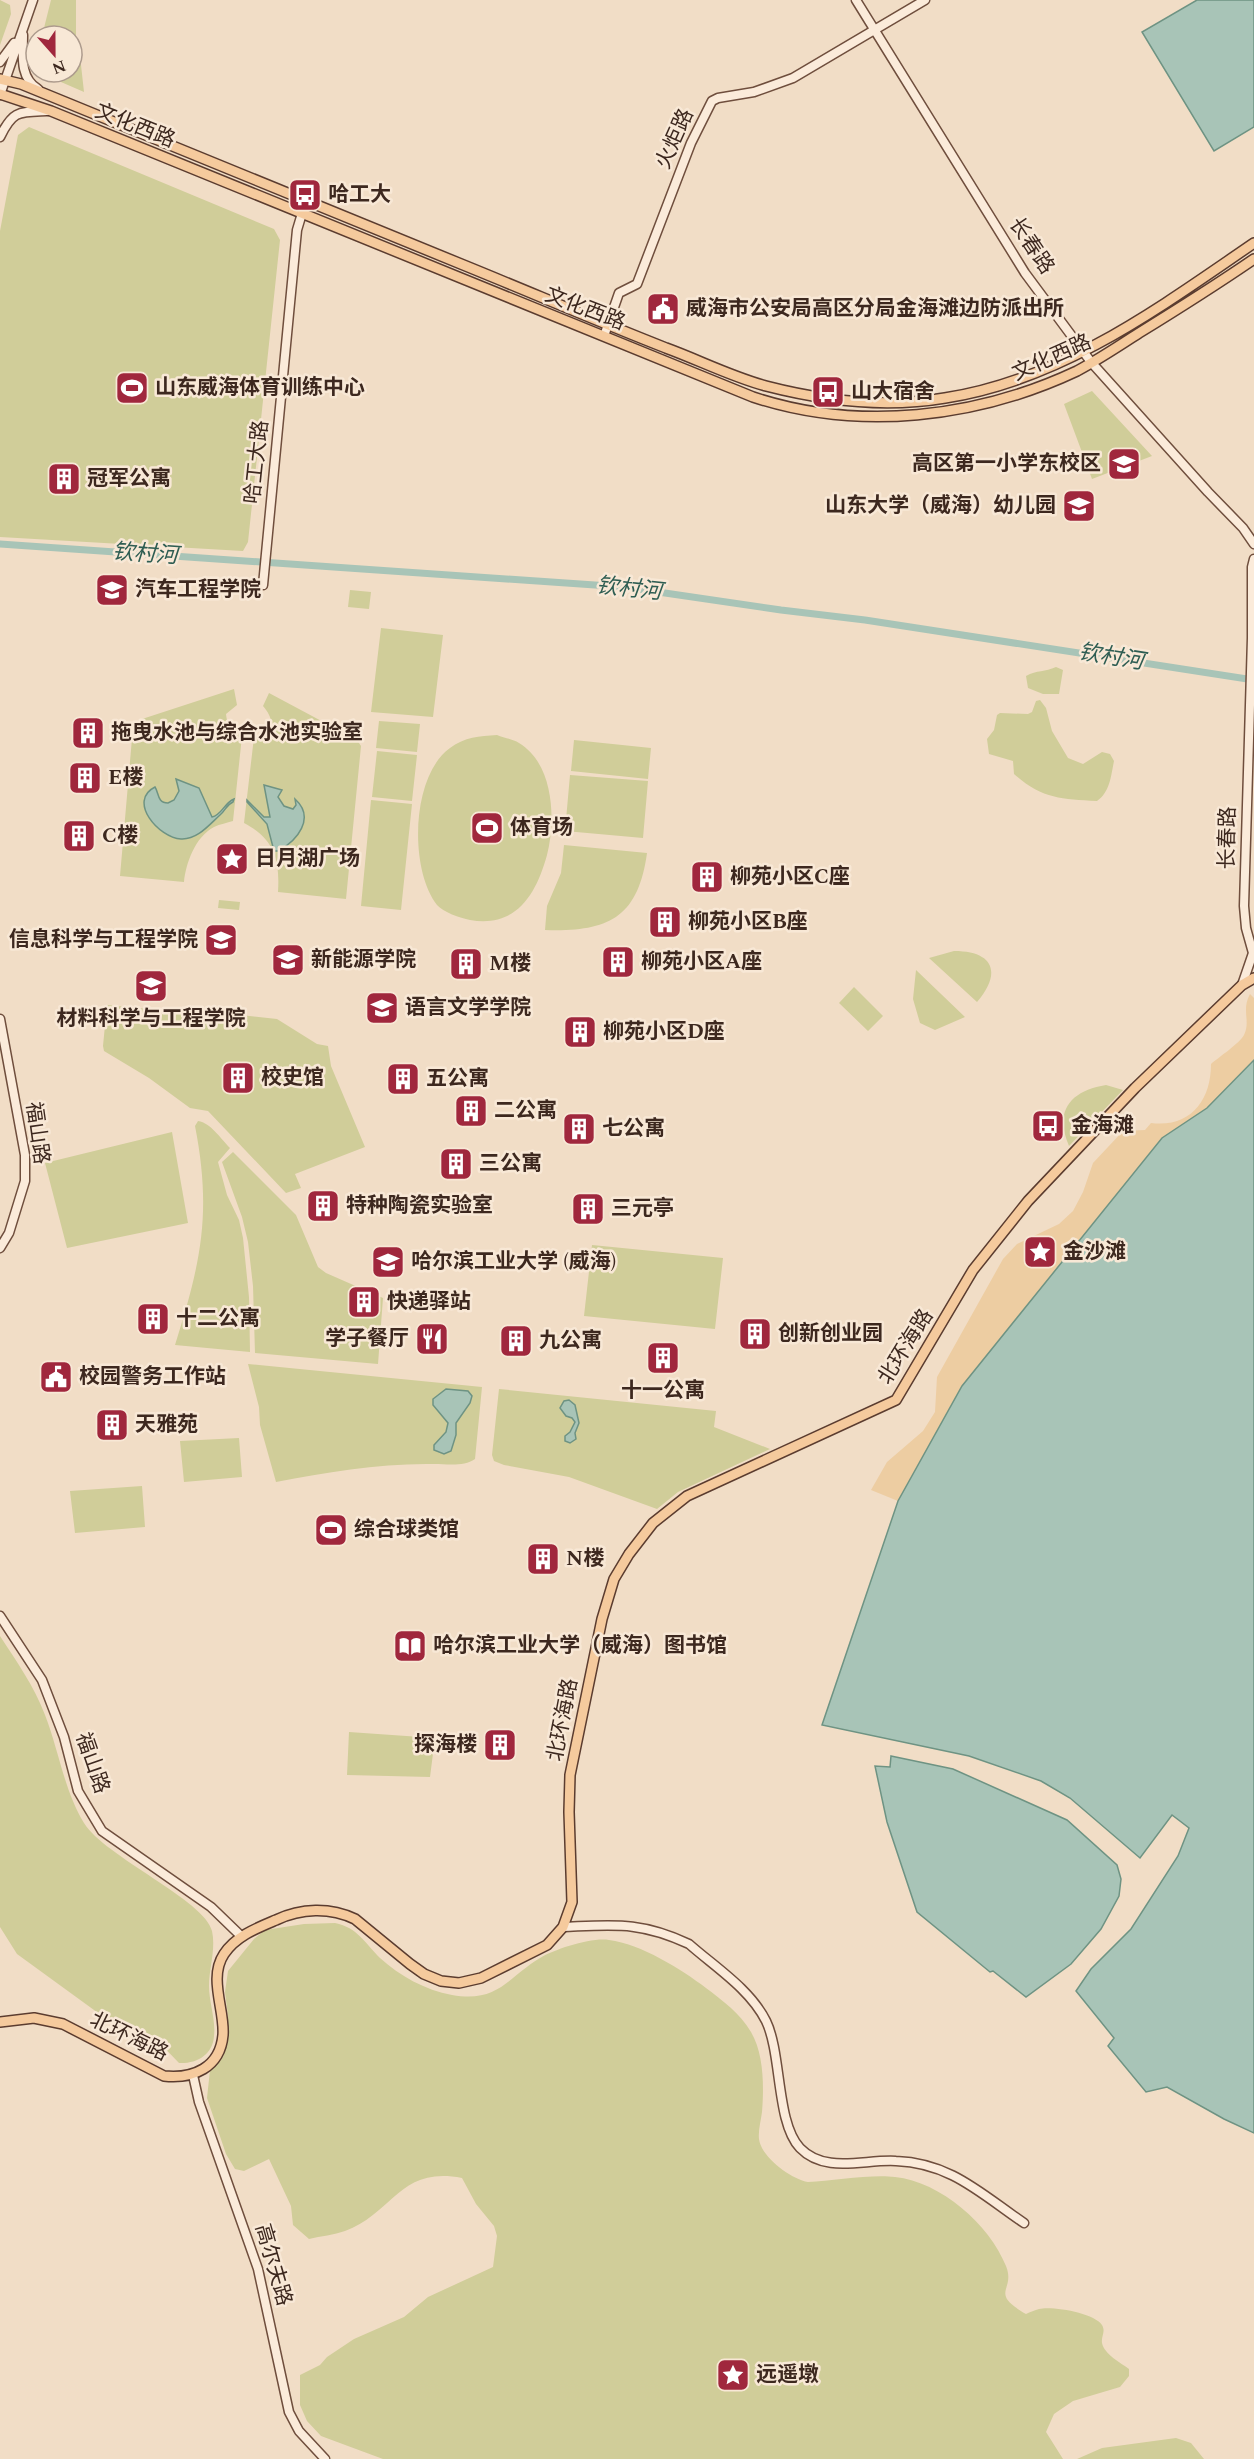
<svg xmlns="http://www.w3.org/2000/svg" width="1254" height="2459" font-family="Spectral,'Noto Sans SC',serif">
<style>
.green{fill:#d0cd99}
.sand{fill:#edcda2}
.water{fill:#a8c4b7;stroke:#6e9383;stroke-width:1.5}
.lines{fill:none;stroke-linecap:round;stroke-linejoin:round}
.canal{stroke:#a8c4b7;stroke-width:7}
.secondary-casing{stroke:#6f4e3d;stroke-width:11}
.primary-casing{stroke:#5b3c2f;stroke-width:12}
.secondary{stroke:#fbebda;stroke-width:8}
.primary{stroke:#f5ca9d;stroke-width:9}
.labels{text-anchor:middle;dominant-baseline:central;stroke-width:5;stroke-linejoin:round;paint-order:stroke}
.street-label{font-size:21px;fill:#3d281f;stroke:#f8e8d6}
.poi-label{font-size:21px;font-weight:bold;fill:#3d281f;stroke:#f8e8d6;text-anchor:start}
.water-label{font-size:22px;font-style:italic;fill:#2e5d52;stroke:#f8e8d6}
</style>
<rect width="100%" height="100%" fill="#f1ddc6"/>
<path class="green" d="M0 0 10 5 11 14 0 45Z
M51 0H76V44L79 47 84 92 38 72H72V36H42Z
M29 127 274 229 280 240 248 542 243 551 0 537V231L18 135Z
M1092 391 1152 456 1092 479 1064 404Z
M350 590 371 592 369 609 348 607Z
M381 628 443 635 433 717 371 712Z
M1056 667 1063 670 1059 694H1043L1028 688 1026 676C1037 670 1045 672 1056 667Z
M234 689 237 705 226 714C227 726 233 730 242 736L233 821C227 823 220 824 214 827 195 837 186 863 184 882L120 876 133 727 139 720Z
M269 693 357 740 361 746 346 899 278 892C280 859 274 839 244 823L254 737C273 732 276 721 263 706Z
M1040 700 1046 708 1052 731 1068 758 1083 764 1102 752 1110 754 1114 761C1111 776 1110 792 1097 801 1061 799 1042 799 1014 774L1013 761 989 754 987 739 994 730 997 715 1000 713 1028 714 1032 712 1036 701Z
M379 721 420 724 417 752 376 748Z
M497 735C504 738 513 739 519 743 554 764 556 820 547 855 536 895 516 928 470 920 460 918 443 912 437 905 409 869 411 776 450 748 465 737 479 736 497 735Z
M574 740 651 748 648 779 571 771Z
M377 751 417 755 412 801 372 797Z
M570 775 648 781 643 838 565 831Z
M371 800 412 804 401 910 361 906Z
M564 845 647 853C638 919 607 932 545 930L547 906 561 873Z
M219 900 240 902 239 910 218 908Z
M954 951C994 951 1002 973 977 1002L929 958Z
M916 970 965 1017 935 1030 920 1023 913 999Z
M854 987 883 1016 868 1031 839 1003Z
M107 1005 178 1012 179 1008 187 1009 277 1019 317 1044 328 1046 331 1066 365 1147 295 1174 301 1188 286 1193 208 1111 190 1108 149 1078 104 1051 103 1046Z
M1106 1085 1123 1090 1069 1146C1054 1111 1070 1091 1106 1085Z
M198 1121C211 1123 221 1139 230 1148L218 1162 227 1195 239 1220 243 1238 249 1297 250 1352 175 1345C201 1262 212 1213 195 1126Z
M172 1132 188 1223 67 1248 45 1163Z
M233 1152 296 1215 318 1267 326 1273 383 1298 378 1364 255 1353 253 1286 248 1242 242 1217 222 1162Z
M592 1245 723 1258 715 1329 584 1316Z
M248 1364 482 1387 475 1459C464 1467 447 1464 434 1464 381 1463 328 1472 276 1482L260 1425 259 1407Z
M499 1389 716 1411 714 1427 770 1449 678 1492 657 1509 569 1477 504 1465 494 1461 492 1455Z
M239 1438 242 1477 184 1482 180 1441Z
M142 1486 145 1527 75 1533 70 1491Z
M0 1636C17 1662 34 1686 45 1715 59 1751 64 1790 84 1823 105 1857 205 1900 212 1931 216 1949 209 1968 209 1986 209 2002 216 2020 214 2036 213 2055 196 2064 179 2063L153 2036 105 2018 17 1954 0 1927Z
M349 1732 435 1738 430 1777 347 1775Z
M335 1923C358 1928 364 1942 380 1958 400 1976 425 1990 452 1995 498 2003 507 1978 540 1958 555 1949 592 1937 609 1940 641 1944 681 1969 706 1988 723 2001 740 2013 751 2032 764 2054 764 2087 762 2112 761 2120 758 2131 759 2139 761 2157 791 2179 808 2182 833 2181 871 2174 895 2177 941 2182 989 2224 1006 2266 1016 2291 988 2292 1026 2314 1030 2312 1035 2310 1039 2309 1053 2306 1094 2313 1102 2325 1106 2332 1101 2336 1102 2343 1104 2354 1121 2363 1129 2369V2376L1120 2387 1073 2401 1054 2414 1046 2432 1063 2459H383L321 2436 307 2421 300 2405V2375L320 2365 327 2357 354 2339 404 2317 428 2297 493 2267 497 2236 494 2226 476 2204 462 2178C399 2166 394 2213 345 2231 334 2235 321 2236 309 2239L293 2225 291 2206 269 2159 244 2171 235 2169 226 2154 207 2098 210 2070 223 2057 225 2051 228 2016 225 1992 228 1971 254 1939 265 1930 304 1924Z
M1176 2438 1191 2443 1204 2459H1077L1102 2448Z"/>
<path class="sand" d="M1250 994 1254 998V1060L1207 1108 1162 1138 962 1386 898 1501 871 1490 887 1462 923 1431 935 1412 937 1377 1003 1259 1017 1244 1059 1224 1073 1211 1083 1192 1093 1163 1123 1131 1145 1130 1151 1123C1190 1128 1211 1101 1211 1064 1219 1057 1240 1043 1244 1035 1251 1021 1241 1010 1250 994Z"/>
<path class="water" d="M1197 0H1254V127L1214 151 1142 32Z
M176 779 199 788 212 817C222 815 224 803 234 799L233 802C226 805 226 810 220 815 209 825 197 840 181 839 159 838 127 801 155 787 159 793 157 803 168 803L174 800 179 791Z
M264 785 282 790 278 797 284 806 293 809 296 805 295 799C316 818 297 841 278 851H274L267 824 247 802V800L264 817H270Z
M1254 1060V2133L1224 2119 1167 2087 1146 2092 1108 2046 1114 2038 1076 1991 1091 1969 1131 1929 1178 1856 1189 1828 1172 1815 1140 1858 1070 1798 1041 1781 969 1756 822 1725 898 1501 962 1386 1162 1138 1207 1108Z
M446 1389 468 1391 472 1396 470 1403 456 1423V1435L451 1451 444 1454 434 1450V1445L446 1432 448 1423 433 1405V1399Z
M569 1400 575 1405 579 1423 575 1433 576 1439 570 1443 565 1441V1436L570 1432 575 1422 572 1418 566 1416 560 1408 564 1401Z
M891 1756 953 1769 1067 1820 1117 1865 1121 1879 1119 1896 1101 1929 1071 1964 1026 1997 993 1971 990 1972 917 1912 887 1822 875 1766 890 1767Z"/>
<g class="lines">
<path class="canal" d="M0 544 624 587 781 610 865 620 1254 680"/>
<g class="secondary-casing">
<path id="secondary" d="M856 0 1025 273 1091 362 1208 492 1243 528 1254 544
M23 35C23 54 19 78 38 89
M0 62 14 43
M0 95 33 0
M0 137C13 110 19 112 47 111
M604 336 619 293 637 284 691 143 712 101 718 98 754 92 793 78 925 0
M263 585 297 230 306 200
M1242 985 1253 953 1246 928 1244 906 1252 638V567L1254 559
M0 1019 25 1155V1181L9 1233 0 1248
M0 1616 42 1680 64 1737 78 1791 102 1831 211 1907 241 1936
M563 1927C614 1925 640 1921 689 1944 715 1967 750 1989 766 2021 782 2054 776 2123 800 2148 825 2174 864 2159 896 2161 951 2163 981 2194 1024 2223
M193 2075 199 2102 258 2269 289 2412 299 2431 325 2459"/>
</g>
<g class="primary-casing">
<path id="primary" d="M0 79 21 84C168 144 315 204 461 264 530 292 597 321 666 348 699 360 732 377 766 386 824 401 886 408 945 398 1062 380 1159 308 1254 243
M0 94 51 111 753 397C859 432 977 418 1077 371 1098 360 1119 346 1139 333 1178 309 1216 285 1254 259
M0 2022 34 2018 63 2024 164 2076C193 2079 220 2068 223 2035 225 2010 208 1978 224 1954 236 1936 257 1928 276 1920 301 1908 330 1907 355 1919L410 1964 424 1974 441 1981 459 1983 481 1978 547 1945 563 1927 572 1902 569 1812 570 1775 602 1619 614 1579 629 1554 653 1523 687 1496 896 1400 973 1270 1028 1201 1135 1088 1242 985 1254 978"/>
</g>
<use href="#secondary" class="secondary"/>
<use href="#primary" class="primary"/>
</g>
<defs>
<g id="bus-square" transform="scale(1.725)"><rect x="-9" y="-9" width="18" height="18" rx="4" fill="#a0273d" stroke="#f8e8d6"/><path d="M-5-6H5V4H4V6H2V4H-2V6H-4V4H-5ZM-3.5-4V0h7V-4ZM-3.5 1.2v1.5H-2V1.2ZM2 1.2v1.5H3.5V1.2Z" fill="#fff"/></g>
<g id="civic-square" transform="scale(1.725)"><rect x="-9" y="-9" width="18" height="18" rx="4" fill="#a0273d" stroke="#f8e8d6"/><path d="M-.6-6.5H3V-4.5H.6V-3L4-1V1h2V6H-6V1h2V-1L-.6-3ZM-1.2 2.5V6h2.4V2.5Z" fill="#fff"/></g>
<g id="stadium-square" transform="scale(1.725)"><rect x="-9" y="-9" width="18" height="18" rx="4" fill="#a0273d" stroke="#f8e8d6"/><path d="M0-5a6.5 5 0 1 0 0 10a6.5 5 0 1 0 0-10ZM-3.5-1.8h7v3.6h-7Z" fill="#fff"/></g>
<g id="school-square" transform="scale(1.725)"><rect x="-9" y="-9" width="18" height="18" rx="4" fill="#a0273d" stroke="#f8e8d6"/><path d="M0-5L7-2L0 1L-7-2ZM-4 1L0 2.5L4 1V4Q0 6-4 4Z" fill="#fff"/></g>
<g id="building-square" transform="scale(1.725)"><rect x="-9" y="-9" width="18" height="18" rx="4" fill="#a0273d" stroke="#f8e8d6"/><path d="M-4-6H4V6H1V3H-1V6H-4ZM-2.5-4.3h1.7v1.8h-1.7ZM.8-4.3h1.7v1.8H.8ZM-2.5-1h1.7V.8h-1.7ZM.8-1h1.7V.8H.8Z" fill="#fff"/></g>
<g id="university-square" transform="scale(1.725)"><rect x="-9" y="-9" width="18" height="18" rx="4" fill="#a0273d" stroke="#f8e8d6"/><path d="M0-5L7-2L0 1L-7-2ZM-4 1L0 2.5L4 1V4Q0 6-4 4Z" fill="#fff"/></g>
<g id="sight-square" transform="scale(1.725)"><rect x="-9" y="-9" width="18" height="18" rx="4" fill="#a0273d" stroke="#f8e8d6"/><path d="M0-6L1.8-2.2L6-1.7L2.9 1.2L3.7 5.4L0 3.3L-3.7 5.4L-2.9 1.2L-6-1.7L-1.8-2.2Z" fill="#fff"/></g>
<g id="restaurant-square" transform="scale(1.725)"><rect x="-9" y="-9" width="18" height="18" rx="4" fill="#a0273d" stroke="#f8e8d6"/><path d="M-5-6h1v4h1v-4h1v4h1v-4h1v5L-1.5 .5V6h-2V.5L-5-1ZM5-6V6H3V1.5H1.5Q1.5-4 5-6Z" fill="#fff"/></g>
<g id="library-square" transform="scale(1.725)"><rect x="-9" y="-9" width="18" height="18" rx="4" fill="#a0273d" stroke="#f8e8d6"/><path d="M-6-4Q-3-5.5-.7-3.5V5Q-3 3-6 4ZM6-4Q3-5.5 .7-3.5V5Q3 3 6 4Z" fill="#fff"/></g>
</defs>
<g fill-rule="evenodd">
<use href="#bus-square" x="305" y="195"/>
<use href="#civic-square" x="663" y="309"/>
<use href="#stadium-square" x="132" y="388"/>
<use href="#bus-square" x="828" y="392"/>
<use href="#school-square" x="1124" y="464"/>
<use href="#building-square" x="64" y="479"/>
<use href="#school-square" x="1079" y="506"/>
<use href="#university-square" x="112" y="590"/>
<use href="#building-square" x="88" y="733"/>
<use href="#building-square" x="85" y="778"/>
<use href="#stadium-square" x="487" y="828"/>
<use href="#building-square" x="79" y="836"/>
<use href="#sight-square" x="232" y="859"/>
<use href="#building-square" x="707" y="877"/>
<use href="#building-square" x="665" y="922"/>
<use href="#university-square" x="221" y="940"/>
<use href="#university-square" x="288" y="960"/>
<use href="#building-square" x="618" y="962"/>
<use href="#building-square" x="466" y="964"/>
<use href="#university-square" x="151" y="986"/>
<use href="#university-square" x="382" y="1008"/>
<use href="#building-square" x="580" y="1032"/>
<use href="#building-square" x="238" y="1078"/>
<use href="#building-square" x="403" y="1079"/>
<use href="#building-square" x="471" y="1111"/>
<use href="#bus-square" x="1048" y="1126"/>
<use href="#building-square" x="579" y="1129"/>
<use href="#building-square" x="456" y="1164"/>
<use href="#building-square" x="323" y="1206"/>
<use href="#building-square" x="588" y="1209"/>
<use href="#sight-square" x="1040" y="1252"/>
<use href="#university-square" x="388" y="1262"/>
<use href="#building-square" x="364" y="1302"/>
<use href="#building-square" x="153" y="1319"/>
<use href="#building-square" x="755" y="1334"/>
<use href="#restaurant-square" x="432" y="1339"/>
<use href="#building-square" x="516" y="1341"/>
<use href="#building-square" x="663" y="1358"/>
<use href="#civic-square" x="56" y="1377"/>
<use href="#building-square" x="112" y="1425"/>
<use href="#stadium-square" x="331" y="1530"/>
<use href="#building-square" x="543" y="1559"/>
<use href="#library-square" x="410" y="1646"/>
<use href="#building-square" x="500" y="1745"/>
<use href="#sight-square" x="733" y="2375"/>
</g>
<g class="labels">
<g class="street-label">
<text transform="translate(135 126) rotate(22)">文化西路</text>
<text transform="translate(675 139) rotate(-66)">火炬路</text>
<text transform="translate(1031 246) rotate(56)">长春路</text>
<text transform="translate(585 309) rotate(21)">文化西路</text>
<text transform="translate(1052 358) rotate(-24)">文化西路</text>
<text transform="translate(257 462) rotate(-84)">哈工大路</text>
<text transform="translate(1228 838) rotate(-89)">长春路</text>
<text transform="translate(37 1133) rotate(82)">福山路</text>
<text transform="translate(906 1347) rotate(-58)">北环海路</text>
<text transform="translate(563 1720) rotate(-79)">北环海路</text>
<text transform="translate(92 1763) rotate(71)">福山路</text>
<text transform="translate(129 2037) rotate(26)">北环海路</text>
<text transform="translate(273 2265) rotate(74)">高尔夫路</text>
</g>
<g class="poi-label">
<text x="328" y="195">哈工大</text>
<text x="686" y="309">威海市公安局高区分局金海滩边防派出所</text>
<text x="155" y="388">山东威海体育训练中心</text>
<text x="851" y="392">山大宿舍</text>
<text x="1101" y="464" text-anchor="end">高区第一小学东校区</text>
<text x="87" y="479">冠军公寓</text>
<text x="1056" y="506" text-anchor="end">山东大学（威海）幼儿园</text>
<text x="135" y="590">汽车工程学院</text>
<text x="111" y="733">拖曳水池与综合水池实验室</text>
<text x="108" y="778">E楼</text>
<text x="510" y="828">体育场</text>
<text x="102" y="836">C楼</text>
<text x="255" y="859">日月湖广场</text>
<text x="730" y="877">柳苑小区C座</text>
<text x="688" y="922">柳苑小区B座</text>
<text x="198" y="940" text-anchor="end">信息科学与工程学院</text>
<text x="311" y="960">新能源学院</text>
<text x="641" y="962">柳苑小区A座</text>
<text x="489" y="964">M楼</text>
<text x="405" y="1008">语言文学学院</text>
<text x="151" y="1019" text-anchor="middle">材料科学与工程学院</text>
<text x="603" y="1032">柳苑小区D座</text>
<text x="261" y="1078">校史馆</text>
<text x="426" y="1079">五公寓</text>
<text x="494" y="1111">二公寓</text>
<text x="1071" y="1126">金海滩</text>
<text x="602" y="1129">七公寓</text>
<text x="479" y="1164">三公寓</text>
<text x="346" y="1206">特种陶瓷实验室</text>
<text x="611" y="1209">三元亭</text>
<text x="1063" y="1252">金沙滩</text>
<text x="411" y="1262">哈尔滨工业大学 (威海)</text>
<text x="387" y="1302">快递驿站</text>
<text x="176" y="1319">十二公寓</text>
<text x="778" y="1334">创新创业园</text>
<text x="409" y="1339" text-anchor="end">学子餐厅</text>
<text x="539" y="1341">九公寓</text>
<text x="79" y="1377">校园警务工作站</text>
<text x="663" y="1391" text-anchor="middle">十一公寓</text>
<text x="135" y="1425">天雅苑</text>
<text x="354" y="1530">综合球类馆</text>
<text x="566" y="1559">N楼</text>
<text x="433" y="1646">哈尔滨工业大学（威海）图书馆</text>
<text x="477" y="1745" text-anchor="end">探海楼</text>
<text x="756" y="2375">远遥墩</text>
</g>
<g class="water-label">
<text transform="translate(145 554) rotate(4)">钦村河</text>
<text transform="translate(629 589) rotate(6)">钦村河</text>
<text transform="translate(1111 657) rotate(9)">钦村河</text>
</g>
</g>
<g transform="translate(54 54) rotate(159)"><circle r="28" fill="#f8e8d6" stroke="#ad9b8d" stroke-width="1.5"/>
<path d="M0-4.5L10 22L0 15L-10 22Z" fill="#a0273d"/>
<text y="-9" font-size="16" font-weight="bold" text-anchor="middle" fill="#3d281f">N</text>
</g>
</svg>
